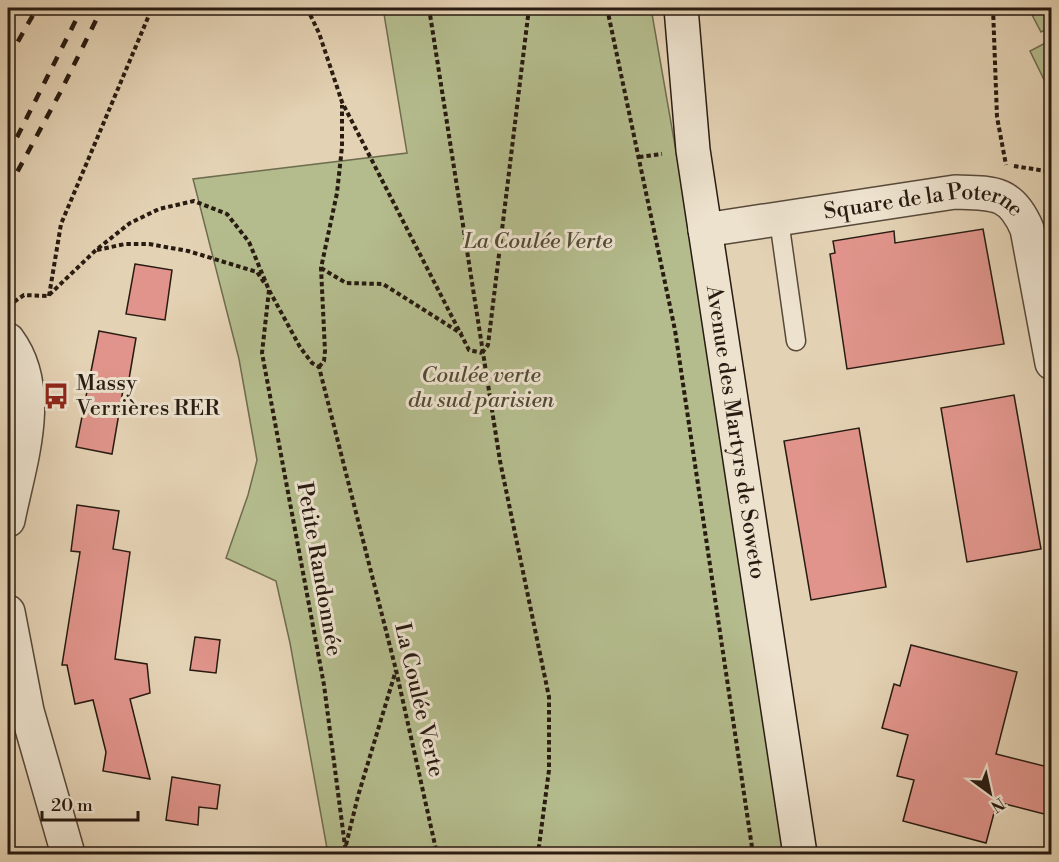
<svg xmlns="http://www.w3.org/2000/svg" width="1059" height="862" font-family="'Libre Bodoni',serif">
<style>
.green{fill:#b4bc8d;stroke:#6e6c4f;stroke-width:1.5}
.building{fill:#e0948b;stroke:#281b11;stroke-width:1.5}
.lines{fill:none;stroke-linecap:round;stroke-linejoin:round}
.lane-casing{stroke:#57493a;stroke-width:21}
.street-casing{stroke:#57493a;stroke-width:36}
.secondary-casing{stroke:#281b11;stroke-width:36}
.path{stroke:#281b11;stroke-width:4;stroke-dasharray:4.5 3;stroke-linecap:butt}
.lane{stroke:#ede2ce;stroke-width:18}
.street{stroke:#ede2ce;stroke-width:33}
.secondary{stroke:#ede2ce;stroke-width:33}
.rail{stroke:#281b11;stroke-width:4.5;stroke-dasharray:10 10;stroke-linecap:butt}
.labels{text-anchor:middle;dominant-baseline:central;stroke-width:6;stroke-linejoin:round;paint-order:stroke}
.street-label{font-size:22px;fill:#281b11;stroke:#ede2ce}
.park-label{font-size:22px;font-style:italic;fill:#524b36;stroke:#ede2ce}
.poi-label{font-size:22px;fill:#281b11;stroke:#ede2ce;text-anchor:start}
</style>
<rect width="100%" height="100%" fill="#e4d2b4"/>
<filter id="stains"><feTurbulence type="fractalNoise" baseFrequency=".00333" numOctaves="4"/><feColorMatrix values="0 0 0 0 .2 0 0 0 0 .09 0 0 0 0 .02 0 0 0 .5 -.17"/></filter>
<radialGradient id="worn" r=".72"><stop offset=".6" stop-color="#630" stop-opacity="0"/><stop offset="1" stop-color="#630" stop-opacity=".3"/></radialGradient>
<path class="green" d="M383 8H651L704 312 788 854H328L290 643 276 581 226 558 248 495 257 460 239 359 193 179 407 153Z
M1052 8 1051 27 1041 32 1029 9Z
M1051 40V94L1030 51Z"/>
<path class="building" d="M983 229 1004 344 847 369 830 254 835 253 833 241 894 231 895 243Z
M135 264 172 270 165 320 126 314Z
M99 331 136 338 128 385 124 384 112 454 76 447Z
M1014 395 1041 549 967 562 941 408Z
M859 428 886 587 811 600 784 441Z
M77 505 119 511 113 549 130 552 115 659 147 664 150 693 130 699 150 779 103 771 106 752 93 700 75 704 67 665H62L80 552 71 551Z
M195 637 220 640 216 673 190 670Z
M911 645 1017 672 996 754 1052 768V816L997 802 986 843 903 821 914 780 897 776 908 735 882 728 894 684 900 686Z
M172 777 220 785 217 809 199 807 198 825 166 820Z"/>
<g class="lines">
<g class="lane-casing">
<path id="lane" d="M779 220 796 341"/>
</g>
<g class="street-casing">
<g id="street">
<path id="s1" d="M705 230 955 192C993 193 1011 191 1027 229L1052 363"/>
<path d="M8 340C46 391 19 464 8 520"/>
<path d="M8 612 27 711 68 854"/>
</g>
</g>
<g class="secondary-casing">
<g id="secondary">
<path id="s2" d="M681 8 693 150 800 854"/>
</g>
</g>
<path class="path" d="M307 8 319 33 342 102 469 350 482 353
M429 8 500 461 549 697V770L538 854
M607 8 675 330 753 854
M993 8 997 117 1006 165
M639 157 662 154
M1014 166 1046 171 1052 179
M97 250 125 244H149L188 251 257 272 265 284
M321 268 346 283 383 284 462 334
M269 290 262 353 324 685 346 854
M49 296 61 224 152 8
M8 306 24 295 48 296 96 250 130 223 159 209 194 201 227 214 249 242 269 290 300 347 312 363 319 367 396 670 437 854
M482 353 488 345 529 8
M319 367 324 361 325 351 321 268 337 193 342 147V105
M346 845 358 796 396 670"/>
<use href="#lane" class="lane"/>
<use href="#street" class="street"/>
<use href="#secondary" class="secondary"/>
<path class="rail" d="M8 25 17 8
M8 59 37 8
M8 155 82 8
M8 189 61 91 102 8"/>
</g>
<defs>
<g id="bus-bare" transform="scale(2.07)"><path d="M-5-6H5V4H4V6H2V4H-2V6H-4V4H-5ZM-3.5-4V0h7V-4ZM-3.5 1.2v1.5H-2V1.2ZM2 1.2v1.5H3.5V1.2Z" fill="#8f2418" stroke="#ede2ce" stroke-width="2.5" paint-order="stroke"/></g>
</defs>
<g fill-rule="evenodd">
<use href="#bus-bare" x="56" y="396"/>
</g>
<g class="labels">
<g class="street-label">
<text stroke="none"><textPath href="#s1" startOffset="222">Square de la Poterne</textPath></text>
<text stroke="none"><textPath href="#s2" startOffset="428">Avenue des Martyrs de Soweto</textPath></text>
<text transform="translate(319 569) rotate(80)">Petite Randonnée</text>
<text transform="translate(419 700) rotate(77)">La Coulée Verte</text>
</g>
<g class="park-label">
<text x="538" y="241">La Coulée Verte</text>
<text x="481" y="375">Coulée verte<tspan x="481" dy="25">du sud parisien</tspan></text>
</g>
<g class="poi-label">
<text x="76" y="383">Massy<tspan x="76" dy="25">Verrières RER</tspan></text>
</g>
</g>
<rect width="1059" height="862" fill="none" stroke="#e4d2b4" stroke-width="30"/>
<rect x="9" y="9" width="1041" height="844" fill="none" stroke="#281b11" stroke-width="3"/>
<rect x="15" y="15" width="1029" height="832" fill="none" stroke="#281b11" stroke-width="1.5"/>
<g transform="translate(990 793) rotate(147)" stroke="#ede2ce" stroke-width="4.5" paint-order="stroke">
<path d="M0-4.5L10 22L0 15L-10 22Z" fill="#281b11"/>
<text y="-9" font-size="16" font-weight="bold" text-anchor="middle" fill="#281b11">N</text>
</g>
<path d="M42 811v9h96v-9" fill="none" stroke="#281b11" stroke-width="3"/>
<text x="51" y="811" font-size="18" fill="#281b11" stroke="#ede2ce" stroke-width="4.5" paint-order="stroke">20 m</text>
<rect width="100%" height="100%" filter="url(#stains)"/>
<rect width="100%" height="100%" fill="url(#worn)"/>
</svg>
